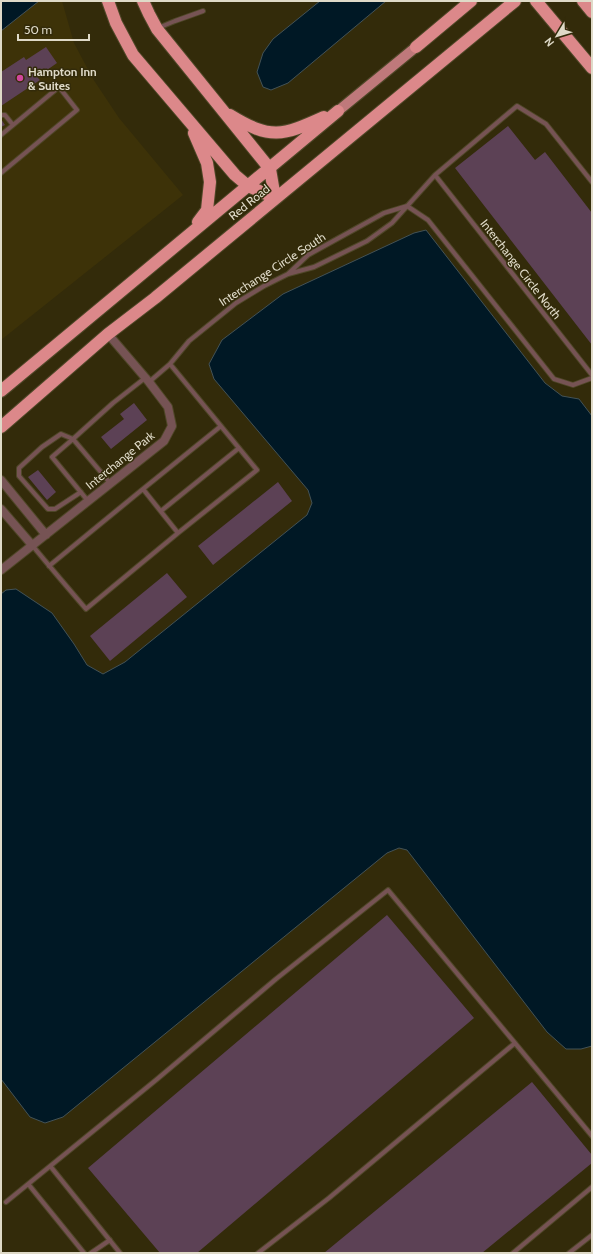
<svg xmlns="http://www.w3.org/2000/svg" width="593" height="1254" font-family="Cabin,sans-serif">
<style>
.built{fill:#3d3208}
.water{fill:#001825;stroke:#435256}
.building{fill:#5c4155}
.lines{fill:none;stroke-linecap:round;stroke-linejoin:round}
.lane-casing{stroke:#4f4728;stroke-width:6}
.street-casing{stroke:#4f4728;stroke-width:10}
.primary-casing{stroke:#4f4728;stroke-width:12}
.highway-casing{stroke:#4f4728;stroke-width:14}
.lane{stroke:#765354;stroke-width:4}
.street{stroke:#765354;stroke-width:8}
.primary{stroke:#bf797b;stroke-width:10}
.highway{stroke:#dc888a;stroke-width:12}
.hotel-dot{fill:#d1479c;stroke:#332b0a;stroke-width:1.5}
.labels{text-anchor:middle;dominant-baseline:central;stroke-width:3;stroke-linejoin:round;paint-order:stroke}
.poi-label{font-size:12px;font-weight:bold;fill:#dfdac8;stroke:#332b0a;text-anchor:start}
.street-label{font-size:12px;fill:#dfdac8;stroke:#332b0a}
</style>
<rect width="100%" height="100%" fill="#332b0a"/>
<path class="built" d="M1 1H62L74 43 93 79 119 118 183 195 1 340Z"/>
<path class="water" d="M1 1H39L1 31Z
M320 1H386L288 83 271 90 263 87 257 72 263 53 273 39Z
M426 230 545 383 562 396 579 399 592 416V1046L581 1049H566L547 1032 407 850 399 848 387 853 63 1117 45 1123 30 1117 1 1079V594L6 590 16 589 52 613 74 644 87 665 103 674 125 662 307 515 312 503 308 490 214 379 209 364 222 340 283 294 414 233Z"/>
<path class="building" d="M46 47 57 63 37 77 40 80 1 106V72L24 57 26 60Z
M1 119 5 125 1 127Z
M508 126 535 160 545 152 592 213V345L455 168Z
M134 403 147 420 111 449 101 437 124 419 120 414Z
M38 470 56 492 47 500 28 477Z
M278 482 292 501 213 565 198 546Z
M167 573 187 597 110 661 90 636Z
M387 915 474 1018 197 1253H160L88 1168Z
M532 1082 592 1155V1163L482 1253H324Z"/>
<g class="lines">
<g class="lane-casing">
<path id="lane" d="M158 28 175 21 203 11
M1 115H5L13 125
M1 135 59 87 77 110 1 173
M435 175 592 375
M407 206 428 220 554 379 573 385 592 378
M288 274 314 267 367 241 392 223 435 175 517 106 546 124 592 182
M170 364 257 470 178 533
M149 382 170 364 189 341 236 303 264 286 288 274 308 255 384 213 407 206
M143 489 221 426
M81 492 55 509H48L19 476V468L42 447 61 434 73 439 113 403 145 378
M88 501 52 457 73 439 110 483
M161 511 239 448
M32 545C50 567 68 588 86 609L178 533 143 489 49 566
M51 1167 120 1253
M29 1185 84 1253
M6 1202 156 1080 276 979 388 890 592 1136
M91 1253 110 1240
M258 1253 329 1198 515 1043
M513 1253 592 1187
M569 1253 592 1235"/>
</g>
<g class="street-casing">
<path id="street" d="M1 480 46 535
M1 509 32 545
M1 570 164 441 172 426 168 407 149 382 108 334"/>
</g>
<g class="primary-casing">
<path id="primary" d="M338 111 416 47"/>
</g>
<g class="highway-casing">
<path id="highway" d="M108 1 116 23 133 55 235 175 248 186 275 198
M143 1 149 14 157 29 270 169 275 198
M536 1 592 68
M583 1 592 12
M416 47 471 1
M230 115C271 140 282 136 324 117
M194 133 207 163 210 182 207 210 198 222
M1 391 338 111
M1 427 108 334 155 298 515 1"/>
</g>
<use href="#lane" class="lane"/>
<use href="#street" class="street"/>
<use href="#primary" class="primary"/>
<use href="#highway" class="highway"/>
</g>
<circle class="hotel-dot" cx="20" cy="78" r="4"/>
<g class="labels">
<g class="poi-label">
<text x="28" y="71">Hampton Inn<tspan x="28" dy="14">&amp; Suites</tspan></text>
</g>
<g class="street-label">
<text transform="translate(249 202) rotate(-39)">Red Road</text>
<text transform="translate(272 269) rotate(-33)">Interchange Circle South</text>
<text transform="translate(521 269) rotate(52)">Interchange Circle North</text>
<text transform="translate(120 460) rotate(-39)">Interchange Park</text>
</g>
</g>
<rect width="593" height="1254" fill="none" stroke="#dfdac8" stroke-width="4"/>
<g transform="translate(557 36) rotate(232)" stroke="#332b0a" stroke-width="3" paint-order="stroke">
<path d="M0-3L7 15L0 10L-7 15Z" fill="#dfdac8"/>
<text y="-6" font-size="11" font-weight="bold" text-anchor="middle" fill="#dfdac8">N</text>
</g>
<path d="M18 34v6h71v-6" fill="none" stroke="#dfdac8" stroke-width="2"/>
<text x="24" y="34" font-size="12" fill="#dfdac8" stroke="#332b0a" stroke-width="3" paint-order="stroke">50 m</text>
</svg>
